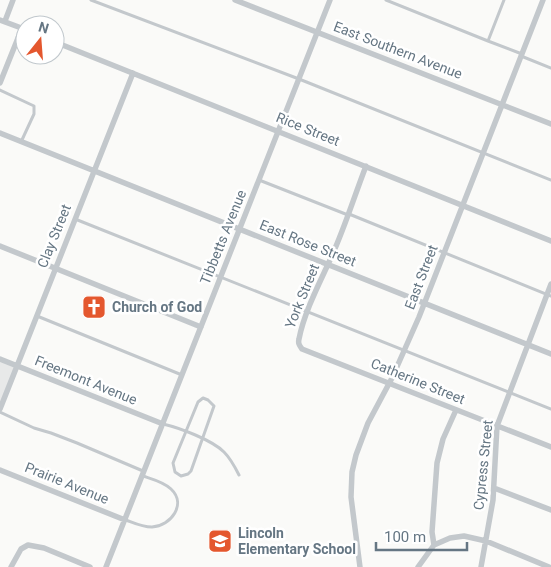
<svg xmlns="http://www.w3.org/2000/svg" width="551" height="567" font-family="Roboto,sans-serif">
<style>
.built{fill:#e8e9e9}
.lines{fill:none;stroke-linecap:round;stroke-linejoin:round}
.lane{stroke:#c3c8cc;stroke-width:3}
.street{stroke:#c3c8cc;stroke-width:5.5}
.labels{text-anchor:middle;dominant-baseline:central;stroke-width:5;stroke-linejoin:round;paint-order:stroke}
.street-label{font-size:14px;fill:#657683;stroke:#fff}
.poi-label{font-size:14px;font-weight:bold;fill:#657683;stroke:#fff;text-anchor:start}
</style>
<rect width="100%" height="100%" fill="#fafaf8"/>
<path class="built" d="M0 359 17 366 0 409Z"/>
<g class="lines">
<path class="lane" d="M91 0 299 79 551 180
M386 0 488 41
M504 0 488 41 522 54
M521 56 551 68
M0 90 34 106V114L21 142
M259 180 348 215
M349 214 551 296
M75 219 551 409
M37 316 182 375
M203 398 208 400 214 406 191 471 188 474 181 476 175 472 173 463 198 402Z
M0 412 34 428 51 433 77 443 143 471
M163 424C180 428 212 440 224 452 230 458 235 467 239 475
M126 520C134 523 142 527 152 527 171 526 187 504 171 489 164 482 152 479 143 476"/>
<path class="street" d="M235 0 551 124
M0 20 24 29
M5 21 13 0
M55 42 551 241
M0 83 22 28
M0 133 551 354
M366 166C354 197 344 230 330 260 319 284 304 313 299 339 298 343 299 345 302 349L551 447
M0 246 201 327
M0 359 163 424
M0 409 133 73
M0 470 125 520
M494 488 551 510
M434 545 432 532 437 463 443 439 456 410
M11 567 21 549 28 545 44 548 90 567
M106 567 330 0
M360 567 351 497 352 472 356 455 368 423 392 378 419 317 543 0
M418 567 434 545 450 538 464 536 486 541 549 567
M481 567 493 500 497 426 551 284"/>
</g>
<defs>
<g id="church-square" transform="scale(1.25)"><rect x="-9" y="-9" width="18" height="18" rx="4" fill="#e4572e" stroke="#fff"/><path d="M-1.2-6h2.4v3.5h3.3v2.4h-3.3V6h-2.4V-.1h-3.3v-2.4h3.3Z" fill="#fff"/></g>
<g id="school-square" transform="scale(1.25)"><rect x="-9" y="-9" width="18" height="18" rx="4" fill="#e4572e" stroke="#fff"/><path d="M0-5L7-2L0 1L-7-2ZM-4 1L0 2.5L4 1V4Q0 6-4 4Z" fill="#fff"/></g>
</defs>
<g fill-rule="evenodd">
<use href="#church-square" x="94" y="307"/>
<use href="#school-square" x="220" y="541"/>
</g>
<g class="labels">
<g class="street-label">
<text transform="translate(398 50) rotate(21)">East Southern Avenue</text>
<text transform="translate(308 129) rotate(22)">Rice Street</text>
<text transform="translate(54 236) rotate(-68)">Clay Street</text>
<text transform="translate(223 237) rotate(-68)">Tibbetts Avenue</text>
<text transform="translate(308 243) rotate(22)">East Rose Street</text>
<text transform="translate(421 277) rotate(-69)">East Street</text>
<text transform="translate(302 296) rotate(-68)">York Street</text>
<text transform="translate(86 380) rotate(22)">Freemont Avenue</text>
<text transform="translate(418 381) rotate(22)">Catherine Street</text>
<text transform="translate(483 465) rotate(-84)">Cypress Street</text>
<text transform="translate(67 483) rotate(22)">Prairie Avenue</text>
</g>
<g class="poi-label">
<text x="112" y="307">Church of God</text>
<text x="238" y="533">Lincoln<tspan x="238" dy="16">Elementary School</tspan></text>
</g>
</g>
<g transform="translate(40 40) rotate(17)"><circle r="24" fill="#ffffff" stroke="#c1c8cd"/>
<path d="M0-4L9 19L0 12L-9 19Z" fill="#e4572e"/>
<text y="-8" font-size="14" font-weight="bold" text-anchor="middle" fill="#657683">N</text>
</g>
<path d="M376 542v8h91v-8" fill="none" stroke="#657683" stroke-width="2.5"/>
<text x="384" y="542" font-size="15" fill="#657683" stroke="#ffffff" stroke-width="4" paint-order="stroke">100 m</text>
</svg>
